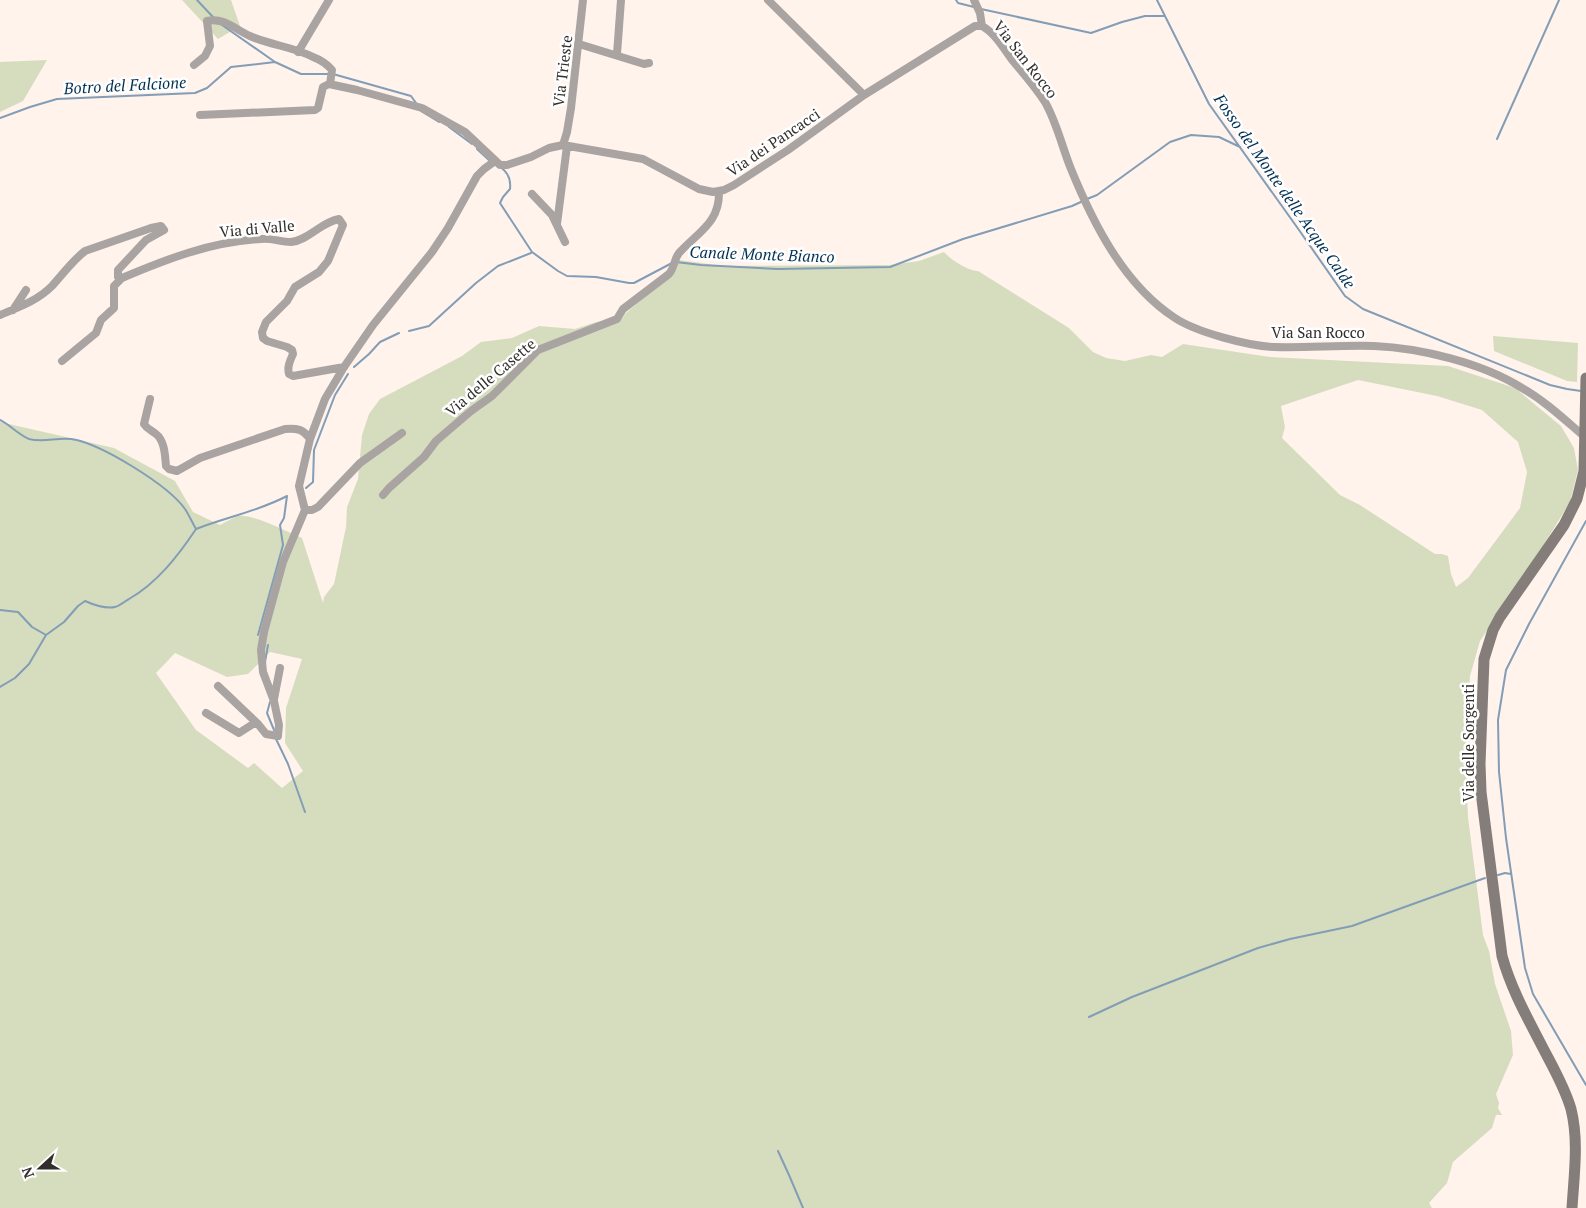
<svg xmlns="http://www.w3.org/2000/svg" width="1586" height="1208" font-family="'PT Serif',serif">
<style>
.green{fill:#d6ddbf;fill-rule:evenodd}
.lines{fill:none;stroke-linecap:round;stroke-linejoin:round}
.stream{stroke:#829db5;stroke-width:2}
.minor{stroke:#a9a4a2;stroke-width:8}
.secondary{stroke:#847d7a;stroke-width:11}
.labels{text-anchor:middle;dominant-baseline:central;stroke-width:5;stroke-linejoin:round;paint-order:stroke}
.street-label{font-size:15px;fill:#322e2b;stroke:#fff}
.water-label{font-size:16px;font-style:italic;fill:#003052;stroke:#fff}
</style>
<rect width="100%" height="100%" fill="#fff3ec"/>
<path class="green" d="M182 0H231L240 26 218 39Z
M47 60 23 101 0 112V62Z
M944 252C950 259 968 271 978 271L1069 328 1093 352 1106 358 1125 361 1151 355 1162 357 1183 344 1270 357 1448 366 1515 388 1561 426 1574 448 1578 470 1570 502 1530 567 1480 641 1470 676 1466 737V774L1468 817 1483 935 1489 951 1495 984 1511 1031 1513 1055 1496 1094 1499 1103 1498 1108 1502 1115H1496L1492 1128 1453 1162 1447 1183 1429 1203 1432 1208H0V422L114 448 175 481 193 512 220 525C226 522 232 518 238 516 251 513 288 532 302 538L323 603 324 597 334 584 346 527 347 507 358 479 362 435 369 414 380 399 462 356 481 342 512 338 539 326 575 329 596 322 622 319 626 313 677 269 679 260 723 266 890 265 919 261ZM1358 380 1437 396 1482 410 1518 442 1527 472 1520 508 1468 578 1456 587 1451 574 1448 556 1442 554H1435L1360 505 1340 495 1282 438 1285 427 1281 406ZM270 652 302 659 286 708 285 743 303 771 282 788 254 763 248 768 196 730 156 673 175 653 227 677 248 674Z
M1493 336 1578 343 1577 382 1567 381 1494 351Z"/>
<g class="lines">
<path class="stream" d="M197 0 213 17
M956 0 958 3 974 7
M1157 0 1209 104 1299 230 1345 296 1363 309 1550 385 1567 389 1581 391
M981 9 1091 33 1122 22 1145 16H1165
M222 25 275 62 301 74H328
M333 74 411 96 416 103
M421 111 439 122
M0 118 30 107 57 99 195 93 207 88 231 67 275 62
M449 127 472 144
M1497 139 1559 0
M477 149 490 161
M500 167C508 172 511 180 510 189L503 197 500 203 532 252 558 271 567 276 596 277 629 283H634L672 263
M1087 199 1097 195 1170 142 1191 135 1219 137 1240 147
M676 262 701 265 778 269 890 267 963 239 1072 206 1083 201
M409 331 429 326 476 283 498 266 531 253
M354 367 369 354 380 342 399 333
M0 420C10 425 19 435 29 439 44 443 57 437 71 439 100 443 168 485 185 509 189 515 192 522 196 529
M306 488 313 482 314 450 335 395 348 374
M1586 521 1529 624 1506 670 1498 720 1499 772 1506 838 1525 968 1533 994 1586 1085
M196 529C227 517 259 511 287 496
M0 610 18 612 32 627 46 635
M258 635 283 545 280 525 284 518 287 496
M265 662 268 645
M0 687 15 678 29 664 46 635 64 622 78 606 85 601C94 605 105 609 115 607 120 606 125 601 129 599 157 583 178 556 196 529
M270 702 267 713 274 730
M276 739 288 764 305 812
M1498 875 1505 873 1511 874
M1089 1017 1132 997 1258 948 1290 939 1352 926 1485 878
M778 1151 789 1175 803 1208"/>
<path class="minor" d="M768 0 864 95
M974 0 980 13 982 26
M982 26C995 33 1004 49 1013 61 1024 74 1036 88 1045 102 1057 123 1062 147 1071 169 1093 223 1124 285 1175 318 1196 332 1248 346 1274 347 1307 348 1340 345 1374 346 1421 348 1482 363 1522 388 1545 401 1565 420 1585 437
M579 44 644 64 649 63
M298 52 329 0
M617 54 621 0
M194 65 205 56 210 46 207 21C224 17 236 30 250 36 270 45 294 47 313 57 321 60 327 64 332 70L330 84
M200 115 315 110 318 108 323 87 329 84 357 90 422 108 465 132 500 165H507L531 157 549 148 563 145 643 159 699 189 713 192 724 190 734 185 788 150 864 95 975 26H982
M563 145 567 132 571 108 583 0
M532 194 552 215 565 242
M557 224 567 146
M13 310 26 290
M0 315C19 307 37 301 52 286 63 274 72 261 85 251L151 228 161 226 164 230 146 240 118 270V277L122 278C167 259 210 242 261 239 271 238 281 242 291 242 309 240 321 222 339 219L343 225 328 261 319 272 295 287 287 301 266 322 262 332 263 338 267 341 287 347 292 350 293 354C290 361 287 367 289 374L293 376 344 367
M62 361 96 333 101 320 114 308V286L122 278
M150 399 144 424C147 429 151 430 156 434 165 441 165 456 166 466L169 469 177 471 200 458 285 429C297 428 303 429 310 439
M383 495 389 488 424 457 436 441 471 411 492 396 538 350 617 319 623 309 669 274C675 267 674 259 679 253 698 232 720 223 719 191
M305 510H312L318 507 360 463 402 433
M218 686 258 724
M274 699 280 668
M206 713 239 733 253 724H258L266 734 278 736 279 725 274 701 263 672 261 650 264 632 283 562 305 510 299 486 310 439 325 399 344 367 373 325 432 252 448 228 477 176 484 169 495 161"/>
<path class="secondary" d="M1572 1208C1574 1175 1579 1141 1571 1109 1565 1088 1554 1069 1544 1050 1528 1019 1511 989 1502 956L1481 792 1480 764 1484 659 1493 630 1500 617 1564 525 1577 499 1584 471 1586 378"/>
</g>
<g class="labels">
<g class="street-label">
<text transform="translate(1026 59) rotate(52)">Via San Rocco</text>
<text transform="translate(562 71) rotate(-83)">Via Trieste</text>
<text transform="translate(773 142) rotate(-34)">Via dei Pancacci</text>
<text transform="translate(257 228) rotate(-5)">Via di Valle</text>
<text x="1318" y="332">Via San Rocco</text>
<text transform="translate(490 377) rotate(-40)">Via delle Casette</text>
<text transform="translate(1468 743) rotate(-90)">Via delle Sorgenti</text>
</g>
<g class="water-label">
<text transform="translate(125 85) rotate(-3)">Botro del Falcione</text>
<text transform="translate(1285 191) rotate(55)">Fosso del Monte delle Acque Calde</text>
<text transform="translate(762 254) rotate(2)">Canale Monte Bianco</text>
</g>
</g>
<g transform="translate(40 1168) rotate(249)" stroke="#ffffff" stroke-width="4" paint-order="stroke">
<path d="M0-4L9 19L0 12L-9 19Z" fill="#322e2b"/>
<text y="-8" font-size="14" font-weight="bold" text-anchor="middle" fill="#322e2b">N</text>
</g>
</svg>
